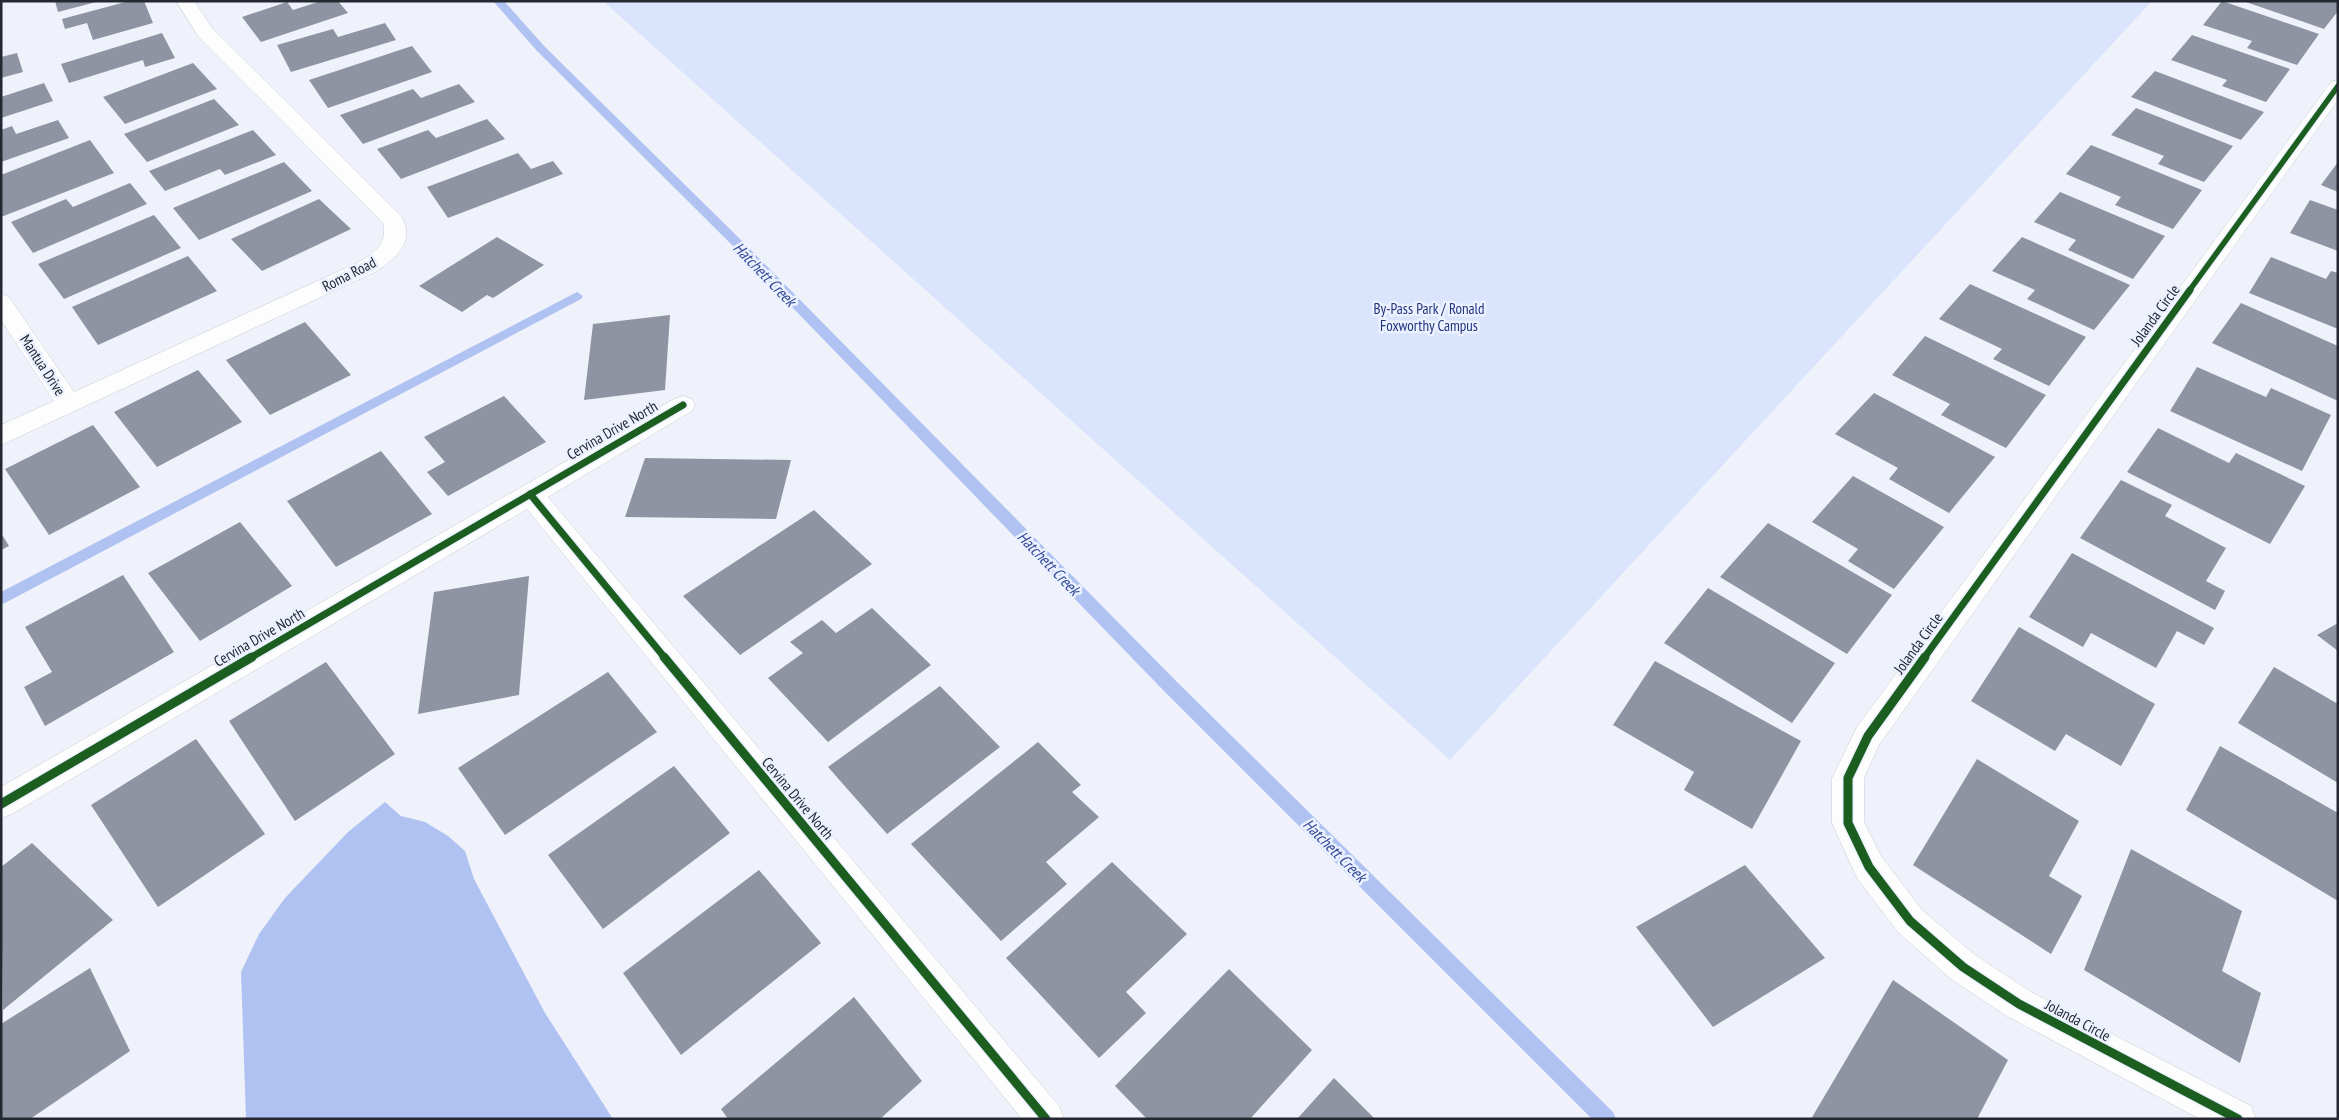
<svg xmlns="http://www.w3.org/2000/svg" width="2339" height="1120" font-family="'PT Sans Narrow',sans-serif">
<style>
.green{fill:#dae4fc}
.water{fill:#b0c2f2}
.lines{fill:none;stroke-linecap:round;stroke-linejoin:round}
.stream{fill:#b0c2f2;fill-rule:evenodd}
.building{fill:#8f94a2}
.street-casing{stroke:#cacdd4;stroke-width:1}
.street{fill:#fdfdfe;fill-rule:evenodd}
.cycleway-far2-casing{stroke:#ebf1fe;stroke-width:8}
.cycleway-far1-casing{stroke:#ebf1fe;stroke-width:10}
.cycleway-casing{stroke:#ebf1fe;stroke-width:12}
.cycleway-far2{stroke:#1b5e20;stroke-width:5.5}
.cycleway-far1{stroke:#1b5e20;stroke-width:7}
.cycleway{stroke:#1b5e20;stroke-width:9}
.labels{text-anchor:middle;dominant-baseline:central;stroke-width:5;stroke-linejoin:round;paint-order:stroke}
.street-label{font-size:15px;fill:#252830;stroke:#ebf1fe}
.park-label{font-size:15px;fill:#21347e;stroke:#ebf1fe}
.water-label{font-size:16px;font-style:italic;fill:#354b98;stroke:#ebf1fe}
</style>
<rect width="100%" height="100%" fill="#eff2fa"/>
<path class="green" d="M603 1H2152L1450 760Z"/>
<path class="water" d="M385 802 401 816 425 822 448 836 465 851 474 879 545 1013 613 1119H246L241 972 259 934 285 898 348 832Z"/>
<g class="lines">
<path class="stream" d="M493 1H504L545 47 739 238 1176 681 1613 1112 1616 1119H1592L1164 691 731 244 537 51Z
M577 292 583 296 581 299 1 605V592Z"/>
</g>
<path class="building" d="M55 1H96V2L58 12Z
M129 1H144L153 23 93 40 87 23 65 29 62 19Z
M321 1H338L348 13 261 42 242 17 287 2 293 10Z
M2222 1 2319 34 2297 65 2247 48 2252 41 2203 25Z
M2243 1H2336L2338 2V11L2324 29Z
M385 23 396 40 291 72 277 45 333 29 338 37Z
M162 33 175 58 145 67 143 60 69 83 61 64Z
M2192 35 2290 69 2266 102 2222 86 2227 80 2171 60Z
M412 46 432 72 328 108 309 80Z
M17 53 23 72 1 78V57Z
M193 63 217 89 125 124 103 97Z
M2155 71 2264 112 2241 140 2131 97Z
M44 83 53 101 1 118V97Z
M459 84 475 102 363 144 340 115 413 89 421 98Z
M214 99 239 125 147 162 124 134Z
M2136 108 2233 146 2204 182 2158 164 2164 156 2111 135Z
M487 119 505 139 401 179 377 149 428 130 436 138Z
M58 120 69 138 1 162V130L12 126 16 134Z
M253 130 276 155 225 175 220 169 165 191 149 171Z
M90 140 114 173 1 217V175Z
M2091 145 2202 190 2173 229 2115 205 2121 197 2066 174Z
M518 153 531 169 553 161 563 174 448 218 427 187Z
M284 162 312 191 199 240 173 208Z
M2338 162V192L2321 185Z
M130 183 147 204 33 253 11 222 66 199 73 207Z
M2060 192 2165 236 2133 279 2068 250 2076 240 2034 222Z
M319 199 351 229 262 271 231 239Z
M2310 200 2338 210V251L2290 233Z
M154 215 181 248 64 299 38 264Z
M497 237 544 265 493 298 487 295 462 312 419 286Z
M2022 237 2130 285 2094 330 2027 299 2035 290 1992 271Z
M188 256 217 291 98 345 72 307Z
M2271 257 2326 279 2331 271 2338 273V329L2249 293Z
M1970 284 2086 337 2049 386 1993 359 2002 349 1939 319Z
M2241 303 2338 346V401L2212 343Z
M670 315 665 390 584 400 593 324Z
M305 322 351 375 270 415 226 360Z
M1925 336 2046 395 2006 448 1941 415 1950 404 1892 375Z
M2197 367 2266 397 2271 388 2331 415 2302 471 2170 411Z
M198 370 242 422 157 467 114 412Z
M1874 393 1995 457 1949 513 1889 479 1898 468 1835 434Z
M504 396 546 442 448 496 427 472 445 462 424 437Z
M93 425 140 487 49 535 5 469Z
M2158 428 2229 463 2236 453 2305 486 2270 544 2127 472Z
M381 451 432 514 336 567 287 501Z
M645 458 791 460 776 519 625 517Z
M1853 476 1944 527 1894 589 1848 561 1858 549 1812 522Z
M2121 480 2172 505 2165 516 2226 548 2206 581 2225 591 2215 610 2080 538Z
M814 510 872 564 740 655 683 596Z
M240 522 292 586 200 641 148 573Z
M1768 523 1892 595 1847 654 1720 577Z
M1 533 9 546 1 550Z
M2072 553 2214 628 2204 645 2177 631 2156 668 2091 633 2083 647 2029 617Z
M123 575 174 652 45 726 24 687 52 672 25 627Z
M529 576 519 695 418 714 434 592Z
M1708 588 1835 663 1792 723 1664 643Z
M872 608 931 665 828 742 768 678 803 653 790 642 822 620 836 633Z
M2338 623V651L2317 635Z
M2019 627 2155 704 2121 766 2066 734 2055 751 1971 701Z
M1655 661 1801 741 1752 829 1684 790 1694 772 1613 725Z
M326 662 395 754 295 821 229 721Z
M2274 667 2338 704V783L2238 723Z
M608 672 657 732 505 835 458 768Z
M940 686 1000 747 887 834 828 767Z
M196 739 265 834 158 907 91 805Z
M1038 742 1081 785 1072 792 1099 817 1046 862 1067 884 1001 941 911 844Z
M2220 746 2338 813V901L2186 810Z
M1977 759 2079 821 2049 876 2082 896 2051 954 1913 865Z
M674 766 730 833 603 929 548 855Z
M32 843 113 920 3 1010 1 867Z
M2131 849 2242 911 2222 971 2261 993 2240 1063 2084 970Z
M1112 862 1187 934 1126 992 1146 1013 1099 1058 1006 958Z
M1745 865 1825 958 1713 1027 1636 927Z
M759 870 821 943 681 1055 623 973Z
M90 968 130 1051 30 1119H1V1024Z
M1229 969 1312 1050 1250 1119H1147L1115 1086Z
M1893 980 2008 1060 1977 1119H1811Z
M854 997 922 1081 880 1119H728L721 1109Z
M1334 1078 1375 1119H1297Z"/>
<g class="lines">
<g class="street-casing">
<path id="street" d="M176 1H194L212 28 401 216C417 241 395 259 375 272L1 445V425L54 401 1 320V294L9 297 74 392 359 262C375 252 388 244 383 223L198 36Z
M2338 80V100L1879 745 1864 778V822L1881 856 1922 910 1975 955 2031 992 2251 1106 2256 1119H2200L2007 1016 1951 979 1898 932 1857 878 1832 823V778L1857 727 2331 82Z
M683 396 692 399 695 405 692 411 548 497 1059 1106 1064 1119H1022L527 509 12 814 1 818V787L674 399Z"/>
</g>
<use href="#street" class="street"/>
<g class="cycleway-far2-casing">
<path id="cycleway-far2" d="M2189 291 2338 86"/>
</g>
<g class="cycleway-far1-casing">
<path id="cycleway-far1" d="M530 494 665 658
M250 658 683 405
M1924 658 2190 290"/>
</g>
<g class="cycleway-casing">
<path id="cycleway" d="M664 657 1046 1119
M1925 657 1868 736 1848 778V823L1869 867 1910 921 1963 967 2019 1004 2238 1119
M1 804 252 657"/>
</g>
<use href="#cycleway-far2" class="cycleway-far2"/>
<use href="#cycleway-far1" class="cycleway-far1"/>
<use href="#cycleway" class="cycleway"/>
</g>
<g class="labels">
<g class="street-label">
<text transform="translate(349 274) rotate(-27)">Roma Road</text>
<text transform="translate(2155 315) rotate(-54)">Jolanda Circle</text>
<text transform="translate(43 365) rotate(57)">Mantua Drive</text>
<text transform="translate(612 430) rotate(-30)">Cervina Drive North</text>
<text transform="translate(259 637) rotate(-30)">Cervina Drive North</text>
<text transform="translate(1918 643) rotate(-54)">Jolanda Circle</text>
<text transform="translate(798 798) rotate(50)">Cervina Drive North</text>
<text transform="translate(2078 1020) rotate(28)">Jolanda Circle</text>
</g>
<g class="park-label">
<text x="1429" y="308">By-Pass Park / Ronald<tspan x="1429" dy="17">Foxworthy Campus</tspan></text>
</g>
<g class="water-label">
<text transform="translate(765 274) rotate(46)">Hatchett Creek</text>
<text transform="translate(1049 563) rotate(46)">Hatchett Creek</text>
<text transform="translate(1335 850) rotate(45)">Hatchett Creek</text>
</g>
</g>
<rect width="2339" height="1120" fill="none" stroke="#252830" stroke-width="5"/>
</svg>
